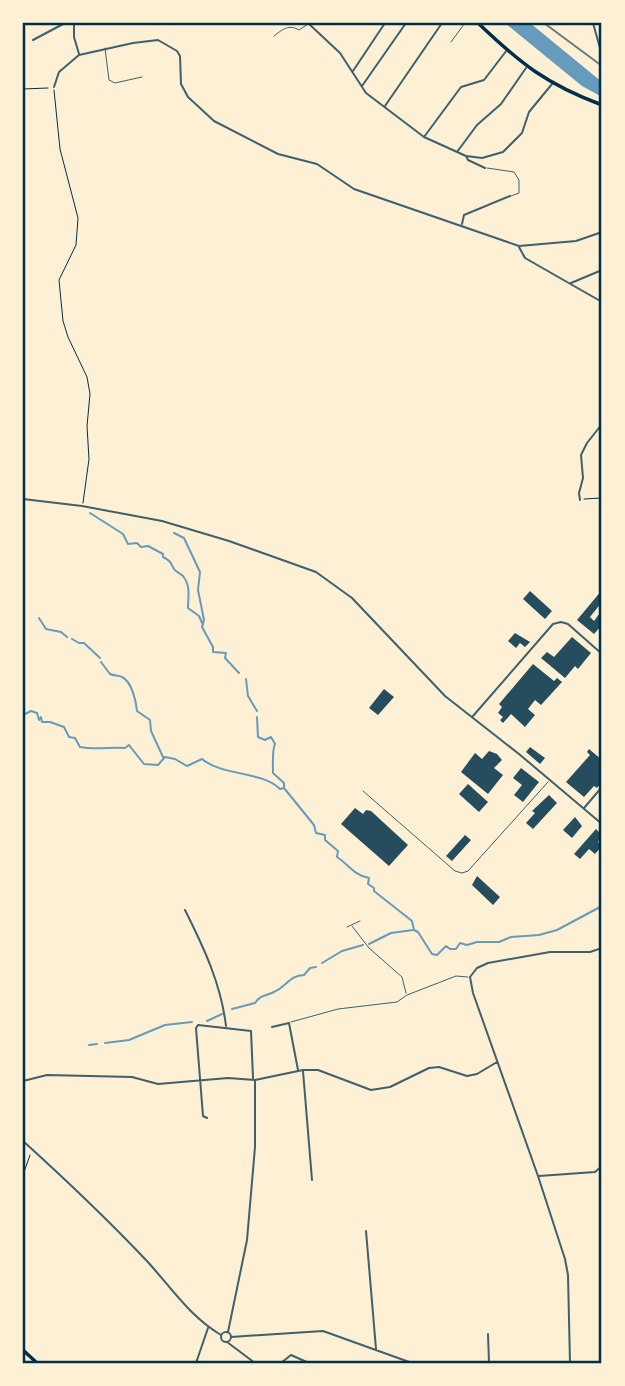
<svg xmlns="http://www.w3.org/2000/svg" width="625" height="1386" font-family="'PT Sans Narrow',sans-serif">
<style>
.water{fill:#669bbc}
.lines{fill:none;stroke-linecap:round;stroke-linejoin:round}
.stream{stroke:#669bbc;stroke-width:2}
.building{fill:#264d5e}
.path{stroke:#003049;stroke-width:1}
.service{stroke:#3f606c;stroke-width:1}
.minor{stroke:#3f606c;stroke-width:2}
.primary{stroke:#003049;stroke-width:3.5}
.rail{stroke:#657d81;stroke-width:2}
.neatline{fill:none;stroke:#003049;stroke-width:2.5}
</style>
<rect width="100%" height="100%" fill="#fdf0d5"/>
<path class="water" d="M505 23H530L602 82V97L582 86Z"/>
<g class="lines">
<path class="stream" d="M90 513 123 534 128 544 137 543 141 547 148 546 163 554V557C171 561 170 562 174 569 176 572 180 573 183 576 191 586 188 597 188 608L199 616 203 625
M174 533 184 538 200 572 198 590 204 620 202 627 213 647V652L226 653 225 658 239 673
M39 618 46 629 61 632 67 637
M72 639 79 643H84L100 658
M101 662 110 674C114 676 119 675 122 677 132 682 136 701 137 711L150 720 151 731 163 757
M246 679 248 696 257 711
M23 715 31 711 37 713 39 720 41 717 42 722H50L64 727 69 737 75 738 80 747C96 750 109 747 125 748L129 745 144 764 158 765 165 757 175 759 187 766 202 759C222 776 262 771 280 789L284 788 314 825 316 833 325 835V840L338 851 337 857C348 864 355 876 369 878L368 884 374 888V891L412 921 414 930 418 932 432 954 437 955 446 946 450 949H456L460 943 467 945 477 942H499L511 937 539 935 557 930 602 906
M257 717 258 737 265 740 271 737 275 744C272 750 273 765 273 773L284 783V788
M369 944 391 933 413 930
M322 963 342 951 363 945
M232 1009 255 1003C260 995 266 996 274 992 286 987 290 975 304 975L310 968 316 967
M207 1021 222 1014
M105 1043 129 1040 165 1025 192 1022
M89 1045 97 1044"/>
</g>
<path class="building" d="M602 590V602L590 617 594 621 602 610V625L594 634 577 620Z
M530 591 552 611 545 619 523 599Z
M515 633 530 642 525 647 520 643 516 648 508 641Z
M572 637 591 653 578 669 575 666 565 678 541 658 547 652 554 657Z
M533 664 554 681 557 678 562 682 541 705 535 700 528 709 535 715 525 727 511 714 503 723 500 720 503 717 498 713 502 707 499 704Z
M384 689 394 697 378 715 369 708Z
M530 747 545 758 540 764 526 752Z
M589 749 602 760V772L599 776 602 782 597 788 594 786 584 797 566 782 590 755 587 752Z
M489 751 497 754 502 760 494 768 503 775 488 794 461 772 475 753 482 759Z
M521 768 539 782 523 802 514 795 522 785 513 778Z
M468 784 488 802 479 812 459 794Z
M549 795 557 803 533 829 526 823 535 813 532 811Z
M355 808 363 814 366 810 371 811 408 845 389 866 341 824Z
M575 817 582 826 572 838 563 830Z
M596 829 602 835 598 842 602 846 595 854 589 849 580 859 574 854Z
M465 835 471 840 452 861 446 856Z
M477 876 500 897 493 905 472 885Z"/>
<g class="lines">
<path class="path" d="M23 89 48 88
M54 90 60 149 78 218 76 245 59 280 63 321 68 337 87 377 90 394 87 426 89 459 83 503
M584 499 602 498
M23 1175 30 1155"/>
<path class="service" d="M274 36C283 29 289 24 299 30L308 24
M451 42 465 23
M105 48 109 80 115 83 142 77
M487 168 514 172 519 180V193L511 196
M363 791 455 871 462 873 468 871 548 782
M352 926 369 948 402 977 406 993
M347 927 360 921
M291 1022 338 1009 397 1002 407 995 456 976 468 977"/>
<path class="minor" d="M74 23V37L79 54
M308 23 340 53 366 93 424 137 466 156 482 158 503 152 522 133 529 112 552 84
M593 23 600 48
M33 40 65 23
M353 71 385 23
M362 86 406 23
M54 87 59 72 79 55 133 43 158 40 177 51 180 56 181 84 188 97 214 121 278 154 317 164 354 189 519 246 576 241 602 232
M385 106 442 23
M424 137 461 87 484 80 507 50
M457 152 477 125 501 104 526 68
M466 156 468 160 485 168
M462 224 464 215 510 196
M519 247 525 258 602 302
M571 283 602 270
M23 499 82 506 162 521 229 541 316 572 352 598 445 696 519 754 602 824
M580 500 579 493 583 478 581 455 587 443 602 424
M473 716 553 624 561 622 568 624 602 654
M584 808 602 787
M185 910C204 948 221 984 226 1026
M272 1027 289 1023 298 1070
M303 1071 312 1180
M23 1081 47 1075 132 1077 158 1084 228 1078 255 1080 303 1070H318L371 1090 390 1087 429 1068 439 1067 467 1076 477 1074 497 1062
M207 1118 203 1116 196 1028 198 1025 251 1031 253 1078
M23 1141C65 1179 107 1219 146 1260 170 1286 190 1317 221 1335
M539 1176 595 1172 602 1166
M366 1231 376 1349
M221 1337a5 5 0 1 1 10 0a5 5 0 1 1-10 0Z
M228 1332 247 1240 255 1147V1081
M488 1334 489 1363
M231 1337 323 1331 412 1363
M227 1342 255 1363
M196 1363 208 1328
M281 1363 291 1355 309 1363
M570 1363 568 1275 565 1259 538 1176 473 993 470 977 477 968 488 963 550 952H590L602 948"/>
<path class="primary" d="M478 23C521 64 546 84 602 105
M23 1350 37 1363"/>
<path class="rail" d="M544 23 602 66"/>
</g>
<rect width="625" height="1386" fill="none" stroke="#fdf0d5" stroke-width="49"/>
<rect x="24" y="24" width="576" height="1338" class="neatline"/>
</svg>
